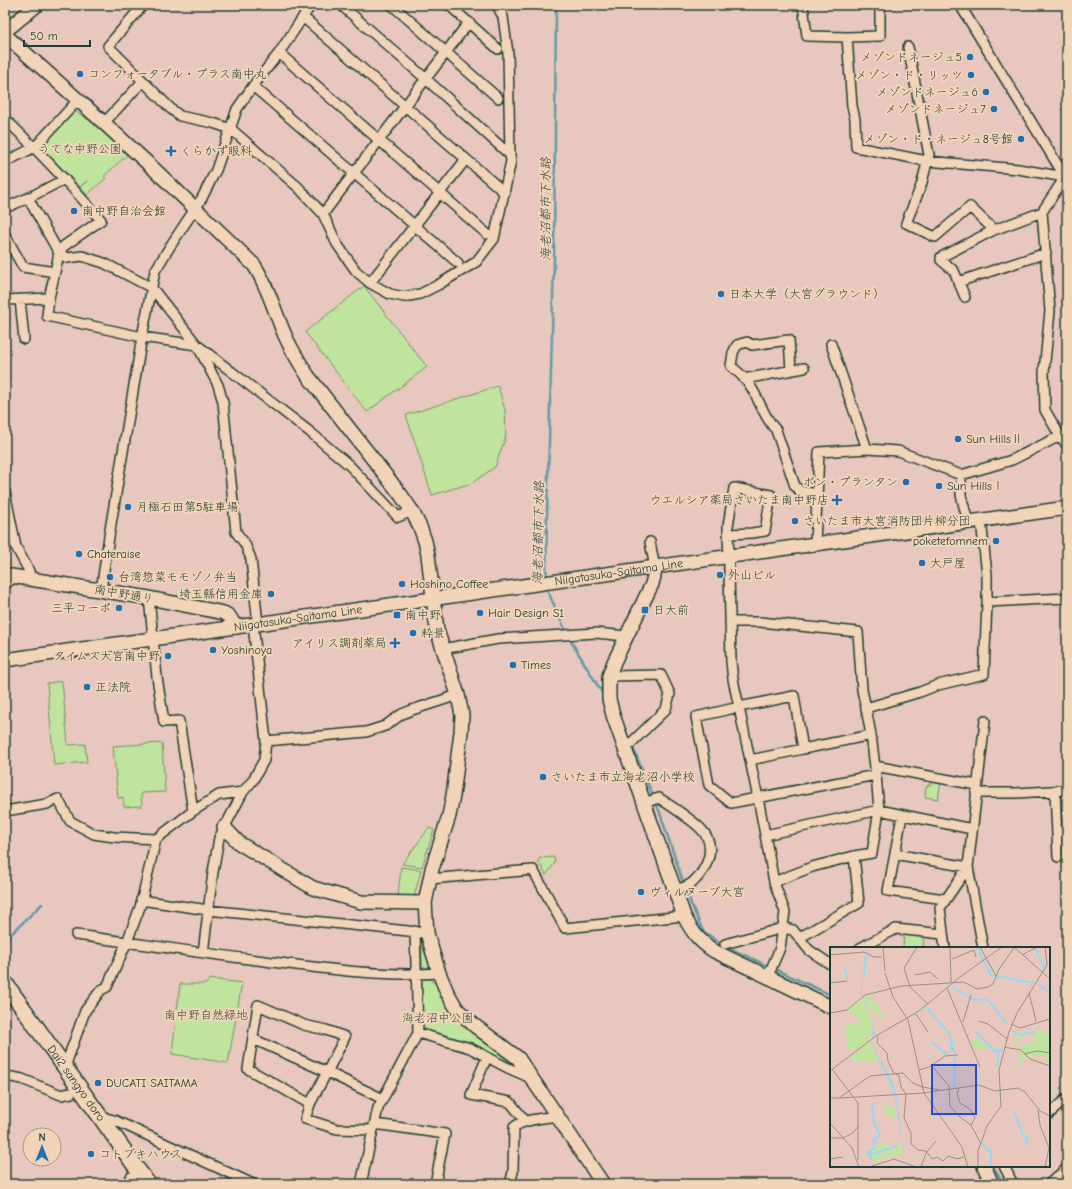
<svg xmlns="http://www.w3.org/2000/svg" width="1072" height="1189" font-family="'Comic Neue','Klee One',sans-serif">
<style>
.green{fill:#c0e39d;stroke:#709068}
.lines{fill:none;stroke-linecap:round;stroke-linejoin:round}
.stream{stroke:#649ba7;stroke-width:2.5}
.street-casing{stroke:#1f3d34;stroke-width:12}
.secondary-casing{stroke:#1f3d34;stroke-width:16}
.primary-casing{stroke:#1f3d34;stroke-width:18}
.street{stroke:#f2d4b8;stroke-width:9}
.secondary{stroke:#f2d4b8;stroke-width:13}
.primary{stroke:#f2d4b8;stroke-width:15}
.poi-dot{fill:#1f6fb2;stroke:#f2d4b8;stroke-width:1.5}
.labels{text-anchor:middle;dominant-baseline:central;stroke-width:4;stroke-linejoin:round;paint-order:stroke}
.poi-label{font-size:12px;fill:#1f3d34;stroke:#f2d4b8;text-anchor:start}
.park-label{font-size:12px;fill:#2f4e3e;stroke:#f2d4b8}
.street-label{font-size:12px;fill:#1f3d34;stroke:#f2d4b8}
.water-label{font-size:13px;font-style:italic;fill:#2a4d47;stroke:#f2d4b8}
.inset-river{fill:none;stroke:#92d9f3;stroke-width:2}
.inset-road{fill:none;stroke:#989087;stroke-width:1}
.view{fill:#1d4ed8;fill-opacity:0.15;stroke:#1d4ed8;stroke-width:2}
.inset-edge{fill:none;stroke:#1f3d34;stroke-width:2}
</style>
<rect width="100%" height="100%" fill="#e8c7be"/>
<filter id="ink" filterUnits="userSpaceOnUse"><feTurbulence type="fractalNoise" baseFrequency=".025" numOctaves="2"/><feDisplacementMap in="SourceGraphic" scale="8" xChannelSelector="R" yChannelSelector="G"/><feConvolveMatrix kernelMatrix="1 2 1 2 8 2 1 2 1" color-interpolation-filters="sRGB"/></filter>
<g filter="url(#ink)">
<path class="green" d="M74 112C84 112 117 146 127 155L104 176 106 178 87 195 80 187 87 181 80 187 43 149V145Z
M364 286 427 367 367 412 305 332Z
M498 386 505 410 506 436 495 467 472 483 432 495 406 415Z
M62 681 68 745 85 744 87 762 54 765 47 683Z
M162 743 165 792 141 793 142 806 124 807 123 797 118 798 113 746Z
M935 781 941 782 938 799 925 797 926 787Z
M429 828 434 830 422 867 402 864Z
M554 857 555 863 546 875 538 861 540 858Z
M401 867 421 870 414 897 398 896Z
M904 934 924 935 923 948H903Z
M422 947 423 948 430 966 426 968 422 967Z
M210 979 242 983 228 1063 172 1054 180 984H206Z
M429 979 436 984 440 997 461 1025 509 1061H506L473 1043 423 1029 420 980Z"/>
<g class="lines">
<path class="stream" d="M546 578 547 514 554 262 556 5
M546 587 566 632
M568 636 604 696
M632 745 660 813 684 885
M686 889 691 904 703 931 723 945
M5 940 42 904
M727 947 831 995
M993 1166 1003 1184"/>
<g class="street-casing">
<path id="street" d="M143 5 108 46 171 109 180 116 213 123 231 129 298 187 323 214 337 244 356 271 370 283 390 294 404 297 420 294 438 285 476 262 483 253 494 239 511 161 510 155 508 53 503 17 497 5
M341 5 426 79 510 155
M392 5 498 98
M449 5 498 49
M803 5 807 36 847 37 852 106 855 119 856 147 927 161 1018 169 1065 177 1067 179
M960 5 1065 177
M303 17 505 193
M847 37 880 36V5
M908 47 929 155 921 186 906 223 935 237 970 207 994 230
M279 53 487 234
M253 86 458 263
M5 119C39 151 70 185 101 220L64 246 59 253 55 272
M104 123 143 81
M5 162 35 147 78 100
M1067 174 1042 212 1050 311 1044 372 1045 410 1060 436 1067 445
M28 198 65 179
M5 208 28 198 59 253 67 258 82 256 104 263 152 288 197 345 218 385 223 402 236 532 245 544 251 559 258 624
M323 214 469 22
M5 235 23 267 55 272 49 298 47 316 142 337 197 345 310 432 349 465 398 517 412 511
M958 282 1046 253
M370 283 466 159
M965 297 954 271 941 260V257L994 230 1042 212
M20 299 24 339
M5 300 49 298
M831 344 867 449 898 451 961 475 1012 460 1060 436
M791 370 789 340 752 345 747 342 737 345 733 353 731 366C737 371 744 377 749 384 759 398 764 418 776 430L795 486 800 491 817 494
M744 379 804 368
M961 475V495L968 522
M5 492 16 547 29 571 31 579
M728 534 752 533 765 531 771 495 734 488 728 526 731 662 733 679 758 798 774 882 785 912 780 948 768 976
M650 542 655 568
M815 545 819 452 867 449
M5 584 15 577
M101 590 110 530 142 337 155 271 169 248 202 198 216 170 237 109 253 86 279 53 311 5
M149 598 157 677 164 722 179 721 193 811
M987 602 1067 598
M730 622H760L858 632 862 690 866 708
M442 649 498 639 596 633 626 636
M609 676 661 675 670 694 666 709 625 749
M871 735 803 749 794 696 739 707 696 717 709 785 731 803 876 775
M266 741 366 732 385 726 402 714 412 710 458 695
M750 760 803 749
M875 766 977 785
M1055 791 1058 857
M976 793H1016L1067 790
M644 803 659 798C672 807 690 818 701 829 718 846 707 870 692 883 687 887 680 888 675 890
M5 811 47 804 58 799 70 821 94 834 114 837 156 839
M902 816 888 891 945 899
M765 835 879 810 972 829
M895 854 968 867 983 948
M430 879 533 870 565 928 684 916
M774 882 812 867 854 856 872 853 879 810 876 775 871 735 866 708 920 692 938 685 984 674 987 602V575L981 520
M141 900 208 910 427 933
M76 935C142 944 207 954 272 962 327 969 384 977 439 973
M799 938 859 903 854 856
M725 944 783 928 793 930 809 950 830 964H831
M860 948 896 929 943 934
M945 948 940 908 968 867 985 721
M203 953 213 872 219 838 243 792 253 780 264 760 266 741 253 624
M418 1033 470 1048 508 1068 531 1078
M253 1039 327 1072 383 1099
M487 1057 471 1095 510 1102 526 1122
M65 1067 85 1011 101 990 107 987 127 942 140 907 156 839 193 811 219 795 243 792
M5 1077H12L22 1079 61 1095 71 1093
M310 1104 248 1069 258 1005 304 1025 326 1030 345 1037 327 1072 310 1104 305 1119 337 1129 373 1130
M1049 1114 1067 1098
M101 1118H106L114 1120 253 1184
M375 1124 445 1134 435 1184
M1004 1166 1013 1184
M127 1184 131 1177
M361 1184 378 1108 418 1033 415 931
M510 1184 513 1172 514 1127C523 1119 545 1118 557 1116
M1049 1184 1067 1168"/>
</g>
<g class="secondary-casing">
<g id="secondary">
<path d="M5 31 37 5"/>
<path d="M5 35 104 123 155 170 254 265C268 286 274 310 284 333 290 348 299 362 308 376L401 495 412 511 420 527 425 541 428 555 437 630 458 695 462 715 461 732 453 796 449 816 432 869 425 903 427 933 439 973 447 992 457 1009 475 1026 518 1058 603 1184"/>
<path d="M655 568 654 576 652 584 614 662 609 676V699L613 715 684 916C692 932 699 941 714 951L831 1007"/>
<path d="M5 575 149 598 224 613 229 616 236 627"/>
<path id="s1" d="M5 660 1067 508"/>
<path d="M224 827 239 843 313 888 361 902 425 903"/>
<path d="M984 1166 992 1184"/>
</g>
</g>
<g class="primary-casing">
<g id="primary">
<path id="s2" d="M5 983 148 1184"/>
</g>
</g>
<use href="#street" class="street"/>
<use href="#secondary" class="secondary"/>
<use href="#primary" class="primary"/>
</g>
</g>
<g class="poi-dot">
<circle cx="970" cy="57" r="4"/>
<circle cx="80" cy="74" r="4"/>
<circle cx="971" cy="75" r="4"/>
<circle cx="986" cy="92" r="4"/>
<circle cx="994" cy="109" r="4"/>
<circle cx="1021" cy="139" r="4"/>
<path d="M169 145h4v4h4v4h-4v4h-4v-4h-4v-4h4z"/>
<circle cx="74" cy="211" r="4"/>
<circle cx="721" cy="294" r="4"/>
<circle cx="958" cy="439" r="4"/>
<circle cx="906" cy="482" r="4"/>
<circle cx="939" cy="486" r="4"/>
<path d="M835 494h4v4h4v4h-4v4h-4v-4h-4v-4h4z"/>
<circle cx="128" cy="507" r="4"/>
<circle cx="795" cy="521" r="4"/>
<circle cx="996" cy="541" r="4"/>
<circle cx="79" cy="554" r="4"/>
<circle cx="922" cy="563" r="4"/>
<circle cx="720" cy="575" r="4"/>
<circle cx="110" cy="577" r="4"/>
<circle cx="402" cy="584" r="4"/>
<circle cx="271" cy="594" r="4"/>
<circle cx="119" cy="608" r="4"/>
<rect x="641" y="606" width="8" height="8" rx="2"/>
<circle cx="480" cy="613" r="4"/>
<rect x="393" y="611" width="8" height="8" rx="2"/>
<circle cx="413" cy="633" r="4"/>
<path d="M393 637h4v4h4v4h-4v4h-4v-4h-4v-4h4z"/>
<circle cx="213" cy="650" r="4"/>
<circle cx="168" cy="656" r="4"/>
<circle cx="513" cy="665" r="4"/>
<circle cx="87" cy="687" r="4"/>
<circle cx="543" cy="777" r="4"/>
<circle cx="641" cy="892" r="4"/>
<circle cx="98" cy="1083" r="4"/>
<circle cx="91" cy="1154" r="4"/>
</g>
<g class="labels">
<g class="poi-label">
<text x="962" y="57" text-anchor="end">メゾンドネージュ5</text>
<text x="88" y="74">コンフォータブル・プラス南中丸</text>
<text x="963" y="75" text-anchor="end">メゾン・ド・リッツ</text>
<text x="978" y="92" text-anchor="end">メゾンドネージュ6</text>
<text x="986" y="109" text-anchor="end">メゾンドネージュ7</text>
<text x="1013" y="139" text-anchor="end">メゾン・ド・ネージュ8号館</text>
<text x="180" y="151">くらかず眼科</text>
<text x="82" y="211">南中野自治会館</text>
<text x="729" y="294">日本大学（大宮グラウンド）</text>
<text x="966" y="439">Sun HillsⅡ</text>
<text x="898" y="482" text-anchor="end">ボン・プランタン</text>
<text x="947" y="486">Sun HillsⅠ</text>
<text x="829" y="500" text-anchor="end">ウエルシア薬局さいたま南中野店</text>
<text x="136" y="507">月極石田第5駐車場</text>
<text x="803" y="521">さいたま市大宮消防団片柳分団</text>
<text x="988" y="541" text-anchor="end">poketefomnem</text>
<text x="87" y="554">Chateraise</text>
<text x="930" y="563">大戸屋</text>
<text x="728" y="575">外山ビル</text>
<text x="118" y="577">台湾惣菜モモゾノ弁当</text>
<text x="410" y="584">Hoshino Coffee</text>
<text x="263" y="594" text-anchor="end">埼玉縣信用金庫</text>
<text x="111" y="608" text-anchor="end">三平コーポ</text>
<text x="653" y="610">日大前</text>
<text x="488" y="613">Hair Design S1</text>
<text x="405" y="615">南中野</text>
<text x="421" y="633">粋景</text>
<text x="387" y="643" text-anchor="end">アイリス調剤薬局</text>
<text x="221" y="650">Yoshinoya</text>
<text x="160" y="656" text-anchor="end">タイムズ大宮南中野</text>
<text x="521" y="665">Times</text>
<text x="95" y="687">正法院</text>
<text x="551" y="777">さいたま市立海老沼小学校</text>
<text x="649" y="892">ヴィルヌーブ大宮</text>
<text x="106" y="1083">DUCATI SAITAMA</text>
<text x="99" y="1154">コトブキハウス</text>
</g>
<g class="park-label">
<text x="80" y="149">うてな中野公園</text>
<text x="206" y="1015">南中野自然緑地</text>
<text x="438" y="1018">海老沼中公園</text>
</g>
<g class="street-label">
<text stroke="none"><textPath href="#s1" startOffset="620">Niigatasuka-Saitama Line</textPath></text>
<text transform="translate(124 594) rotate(10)">南中野通り</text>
<text stroke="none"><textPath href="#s1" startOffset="296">Niigatasuka-Saitama Line</textPath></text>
<text stroke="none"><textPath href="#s2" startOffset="123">Dai2 sangyo doro</textPath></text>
</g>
<g class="water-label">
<text transform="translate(545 209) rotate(-90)">海老沼都市下水路</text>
<text transform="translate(538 533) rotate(-89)">海老沼都市下水路</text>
</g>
</g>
<g transform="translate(830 947)">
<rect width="220" height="220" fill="#e8c7be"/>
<path d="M37 48 41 49 44 57 48 56 51 61 48 65 57 72 53 74 45 65 42 66 34 52ZM31 52 42 72 41 91 25 92 40 93 32 100 19 103 14 82 20 75 25 78 31 76 18 63ZM210 82 220 88V112L217 115 215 110 203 107 201 111 196 109 187 125V119L192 114 187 107 191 105 194 108 190 99 205 94 206 85ZM200 84 204 85 203 89 201 85 200 89 194 87 187 96H183L186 90 179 88 190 89 192 87H186ZM148 91 157 101 153 103 144 100 141 93ZM38 97H41L50 114 24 115 21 110ZM52 158 65 160 66 171H57V165L53 164ZM45 195 46 199 58 196V201L46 206 52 211 50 207 57 204 59 209 45 216 37 206 45 202ZM71 197V207L61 211 58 203 68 201V198Z" fill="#c0e39d"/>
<path d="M32 0V48L43 69 44 86 42 95 43 98 44 102 62 134 66 147 75 216 64 145 43 101 42 95 43 69 31 48Z" fill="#92d9f3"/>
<path class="inset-river" d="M147 0 161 28 204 36M204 0 215 20M14 20 18 32M34 30 36 6M209 38 220 46M122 40 143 52 158 53 177 77M96 60 119 86 125 107M183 84 190 88 205 85M146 85 164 104 173 103M101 95 117 108M121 105 122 92M165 119 168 115V105M124 141 125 110M185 165 193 189 197 190 196 199M152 197 161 205V220M38 208 67 199M42 213 37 205 44 202V193L50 188 44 176 42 156"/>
<path class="inset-road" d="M53 0 55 24M120 0 121 35M150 0 156 11M184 0 220 32M0 8 34 5 44 10H52M192 8 207 0M156 11 166 29M122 12 144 3 146 10M74 21 87 0M74 21 80 40 98 57M55 26 63 50 78 73 94 146 132 200 138 220M85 28 100 25 108 32M0 36 17 34M117 41 150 120M199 46 206 74M0 66 17 63 35 48 72 39 134 35 147 42 158 40 163 37 169 22 184 1M86 67 98 85M0 71V99M149 74 158 77 177 92M133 75 141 48M181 77 190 81 220 72M48 89 47 96 57 106 58 114 63 125 69 129 71 140 76 147 74 171 81 186V197L88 203 96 204 102 212 107 210 113 214 118 209 127 212 134 210M174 100 191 103 200 112 220 119M194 107 207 104 220 106M102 119 119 139 120 159 130 170 141 178 151 197M2 122 28 156V213M89 123 99 120 115 109 128 108M0 124 46 89 89 64 130 30 172 0M93 140 109 143M129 141 127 147 130 156 140 162 145 171 141 178M93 146 149 138 165 144 188 141 195 145 210 164 220 169M0 151H9L40 129 73 126 83 136 92 140M10 151 93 146M208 163 210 178 219 201 215 220M0 176 22 201 29 220M0 191H13L23 186 29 178M0 212 13 210M39 220 64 212 86 220M91 220 96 206 106 194M148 220V204L157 179 171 159 169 123 179 85 187 66 217 18 215 0"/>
<path class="view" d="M102 118H146V167H102Z"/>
<rect width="220" height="220" class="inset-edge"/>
</g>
<rect width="1072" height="1189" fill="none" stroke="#f2d4b8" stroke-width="20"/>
<rect x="10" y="10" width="1052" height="1169" fill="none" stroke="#1f3d34" stroke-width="1.5" filter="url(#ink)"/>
<g transform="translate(42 1147)"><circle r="19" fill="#f2d4b8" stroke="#9e9883"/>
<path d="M0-3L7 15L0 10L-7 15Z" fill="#1f6fb2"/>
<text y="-6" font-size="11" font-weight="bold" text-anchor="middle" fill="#1f3d34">N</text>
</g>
<path d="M24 40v6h66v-6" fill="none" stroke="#1f3d34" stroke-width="2"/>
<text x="30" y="40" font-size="12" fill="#1f3d34" stroke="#f2d4b8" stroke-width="3" paint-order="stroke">50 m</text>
</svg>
